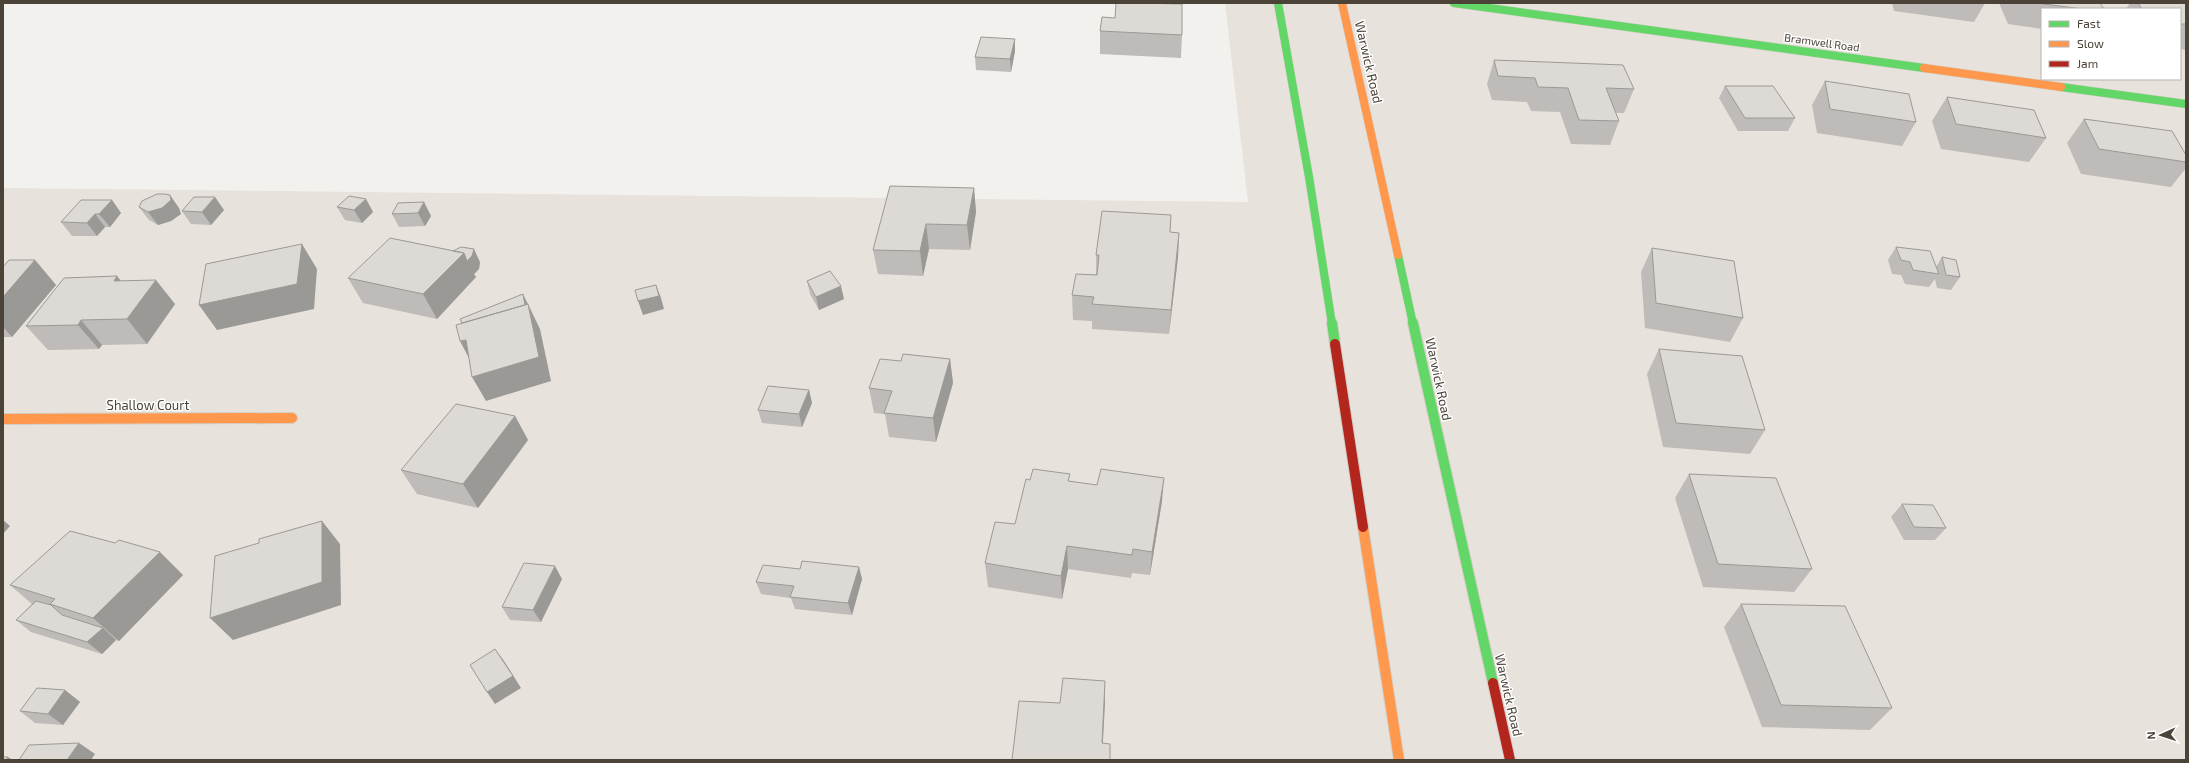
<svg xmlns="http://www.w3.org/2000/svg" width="2189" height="763" font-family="'Exo 2',sans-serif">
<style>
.residential{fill:#e7e2db;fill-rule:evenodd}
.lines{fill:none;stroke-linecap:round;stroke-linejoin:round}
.fast-far1-casing{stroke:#d4cfc6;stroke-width:9}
.fast-casing{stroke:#d4cfc6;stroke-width:12}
.slow-far1-casing{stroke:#d4cfc6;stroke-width:9}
.slow-casing{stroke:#d4cfc6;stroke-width:12}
.jam-casing{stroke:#d4cfc6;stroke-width:12}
.fast-far1{stroke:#63d668;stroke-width:8}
.fast{stroke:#63d668;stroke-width:10}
.slow-far1{stroke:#ff974d;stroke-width:8}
.slow{stroke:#ff974d;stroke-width:10}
.jam{stroke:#b3261e;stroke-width:10}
.wall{fill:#bebbb8}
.shaded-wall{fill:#9b9996}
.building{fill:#dddad6;stroke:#9b9996}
.labels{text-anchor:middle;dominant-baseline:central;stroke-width:3;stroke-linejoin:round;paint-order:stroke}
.far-street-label{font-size:11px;fill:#4b4238;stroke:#fff}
.street-label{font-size:13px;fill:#4b4238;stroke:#fff}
</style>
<rect width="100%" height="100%" fill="#f3f1ee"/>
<path class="residential" d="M1225 3H2186V760H3V188L1248 202ZM2042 9H2180V79H2042Z"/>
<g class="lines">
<g class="fast-far1-casing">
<path id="fast-far1" d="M1278 3 1309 177 1332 324
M1454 3 1924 68
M2061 87 2186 104
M1398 255 1413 324"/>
</g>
<g class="fast-casing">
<path id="fast" d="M1332 323 1335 344
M1413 323 1493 683"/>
</g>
<g class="slow-far1-casing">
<path id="slow-far1" d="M1342 3 1398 255
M1924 68 2061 87"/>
</g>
<g class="slow-casing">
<path id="slow" d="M3 419 292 418
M1363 527 1399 760"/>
</g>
<g class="jam-casing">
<path id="jam" d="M1335 344 1363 527
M1493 683 1510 760"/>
</g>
<use href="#fast-far1" class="fast-far1"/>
<use href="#fast" class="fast"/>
<use href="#slow-far1" class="slow-far1"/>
<use href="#slow" class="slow"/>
<use href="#jam" class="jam"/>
</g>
<path class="wall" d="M1892 3H1985L1974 22 1894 11Z
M1999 3H2100L2104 9H2042V29L2008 24Z
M2130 3H2186V50L2180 49V9H2126Z
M1115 18 1182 35 1181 58 1100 54V31Z
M1015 39V51L1011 72 976 70 975 57Z
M1494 60 1634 89 1624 113H1615L1619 121 1610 145 1571 144 1560 112 1531 111 1527 102 1492 100 1487 84Z
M1825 81 1916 122 1902 146 1817 133 1812 105Z
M1725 86 1795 118 1788 131H1738L1719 98Z
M1947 97 2046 138 2029 162 1941 149 1932 121Z
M2084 119 2186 155V168L2171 187 2081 174 2067 143Z
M974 188 976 212 970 250 929 249 923 276 878 274 873 250Z
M366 199 373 212 362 223 345 220 337 207Z
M112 200 121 213 110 227H105L97 236H72L61 222Z
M424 202 431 216 425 226 399 227 392 214Z
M139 207 179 208 181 214 171 221 158 225 149 220Z
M224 210 211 225 191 224 182 211Z
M1170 232 1179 233 1178 257 1169 334 1092 329V321L1073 320 1072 295 1096 275V255Z
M1896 247 1936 267 1942 257 1960 277 1951 290 1937 288 1935 279 1929 287 1905 284 1901 275 1892 274 1888 260Z
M1652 248 1743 318 1730 342 1645 328 1641 272Z
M35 260 56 285 12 337H3V267Z
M480 262 479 269 474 274 476 277 437 319 363 303 348 278Z
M117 276 120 281 175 304 147 344 102 345 99 349 48 350 26 326Z
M807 281 844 299 819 310 810 294Z
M1659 349 1765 430 1750 454 1663 447 1647 374Z
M950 359 953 383 936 442 889 437 885 414 874 413 869 388 901 361Z
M809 390 812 403 802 427 762 423 758 410Z
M515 416 528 440 478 508 417 494 401 470Z
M1689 474 1812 569 1794 592 1703 587 1675 498Z
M1070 481 1162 501 1150 575 1132 573 1131 578 1068 569 1062 599 988 587 985 563 1015 524Z
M1902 504 1946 528 1935 540H1904L1891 517Z
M859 567 862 579 852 615 795 609 791 598 761 594 756 582 800 569Z
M183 575 119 641 116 640 102 654 31 632 16 620 32 604 10 585Z
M562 579 541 622 510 620 502 607Z
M1741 604 1892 708 1870 730 1762 727 1724 627Z
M65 690 80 702 63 725 35 723 20 711Z"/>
<path class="shaded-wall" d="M1015 39V51L1011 72 1010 59Z
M974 188 976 212 970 250 967 225Z
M170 195 179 208 181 214 171 221 158 225 148 212Z
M215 197 224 210 211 225 202 212Z
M366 199 373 212 362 223 354 210Z
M112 200 121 213 110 227 99 214Z
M424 202 431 216 425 226 418 213Z
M95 214 105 227 97 236 87 223Z
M926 224 929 249 923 276 920 251Z
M1179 233 1178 257 1169 334 1171 310Z
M302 244 317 269 314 309 217 330 199 305Z
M474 249 480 262 479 269 474 274 476 277 437 319 423 294 464 253Z
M35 260 56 285 12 337 3 327V293Z
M117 276 137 301 114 281Z
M156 280 175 304 147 344 127 319Z
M656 285 661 298 664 309 643 315 638 301Z
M841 286 844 299 819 310 816 297Z
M523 294 540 329 551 381 486 401 472 377 474 348Z
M81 320 102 345 99 349 78 325Z
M466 340 473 366 460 341Z
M950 359 953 383 936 442 933 418Z
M809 390 812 403 802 427 799 414Z
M515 416 528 440 478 508 463 484Z
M1164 478 1162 501 1150 575 1152 552Z
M3 520 10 526 3 534Z
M322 521 340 544 341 605 233 640 210 618Z
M1067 546 1068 569 1062 599 1061 576Z
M160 552 183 575 119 641 93 618Z
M555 566 562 579 541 622 533 610Z
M859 567 862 579 852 615 848 603Z
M103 628 116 640 102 654 87 642Z
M495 649 504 661 521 688 495 704 487 692Z
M1105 681V703L1102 760V743Z
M65 690 80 702 63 725 48 714Z
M79 743 95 754 91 760H67Z
M8 757 13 760H6Z"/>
<path class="building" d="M1116 3H1139L1182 4V35L1100 31 1102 17 1115 18Z
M2036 3H2100L2104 9H2083Z
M2138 3H2186V24H2180V9H2142Z
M981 37 1015 39 1010 59 975 57Z
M1494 60 1623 65 1634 89 1606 88 1619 121 1579 120 1568 88 1538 87 1535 78 1498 76Z
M1825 81 1909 94 1916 122 1830 109Z
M1725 86H1773L1795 118H1745Z
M1947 97 2034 110 2046 138 1956 124Z
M2084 119 2172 131 2186 155V162L2099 149Z
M890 186 974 188 967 225 926 224 920 251 873 250Z
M157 194H165L170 195 171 200 162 208 148 212 139 207 142 201Z
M349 196 366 199 354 210 337 207Z
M194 197H215L202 212 182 211Z
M81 200H112L99 214H95L87 223 61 222Z
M424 202 418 213 392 214 398 203Z
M1102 211 1171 215 1170 232 1179 233 1171 310 1092 304 1094 297 1072 295 1076 274 1097 275 1099 255H1096Z
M390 238 464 253 423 294 348 278Z
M302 244 297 284 199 305 206 264Z
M461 247 474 249 472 256 467 261 464 253 453 251Z
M1896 247 1930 251 1939 274 1913 270 1910 262 1901 260Z
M1652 248 1734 261 1743 318 1656 303Z
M1942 257 1956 260 1960 277 1946 275Z
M9 260H35L3 297V267Z
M830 271 841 286 816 297 807 281Z
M117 276 114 281 156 280 127 319 81 320 78 325 26 326 64 278Z
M656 285 659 296 638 301 635 290Z
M523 294 525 305 462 323 460 319Z
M528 304 539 357 472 377 466 340 460 341 456 325Z
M1659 349 1742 356 1765 430 1676 423Z
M903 354 950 359 933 418 884 413 892 391 869 388 880 359 901 361Z
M768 386 809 390 799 414 758 410Z
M456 404 515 416 463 484 401 470Z
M1033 469 1070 474 1068 481 1097 485 1101 469 1164 478 1152 552 1133 549 1132 555 1067 546 1061 576 985 563 995 522 1015 524 1026 479 1030 480Z
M1689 474 1776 478 1812 569 1718 564Z
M1902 504 1933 505 1946 528 1914 527Z
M322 521V582L210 618 215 556 259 543V539Z
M70 531 115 543 119 540 160 552 93 618 50 604 55 599 10 585Z
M802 561 859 567 848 603 790 597 794 586 756 582 763 565 800 569Z
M524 563 555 566 533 610 502 607Z
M36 601 51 605 62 615 103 628 87 642 16 620Z
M1741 604 1845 606 1892 708 1781 705Z
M495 649 513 676 487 692 470 665Z
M1063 678 1105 681 1102 743 1110 744V760H1012L1019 701 1060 703Z
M37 688 65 690 48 714 20 711Z
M79 743 67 760H19L29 745Z
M3 757H8L6 760H3Z"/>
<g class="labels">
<g class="far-street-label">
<text transform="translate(1822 42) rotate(8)">Bramwell Road</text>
</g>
<g class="street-label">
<text transform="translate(1369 62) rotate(77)">Warwick Road</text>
<text transform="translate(1439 379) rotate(78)">Warwick Road</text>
<text x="148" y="405">Shallow Court</text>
<text transform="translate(1509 695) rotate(77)">Warwick Road</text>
</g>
</g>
<rect width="2189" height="763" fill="none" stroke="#4b4238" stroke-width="8"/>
<rect x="2041" y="8" width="140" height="72" fill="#ffffff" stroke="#b7b3af"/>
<rect x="2049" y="21" width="20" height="6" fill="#63d668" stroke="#b7b3af"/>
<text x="2077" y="28" font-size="12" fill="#4b4238">Fast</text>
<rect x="2049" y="41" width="20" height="6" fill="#ff974d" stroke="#b7b3af"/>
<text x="2077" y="48" font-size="12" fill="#4b4238">Slow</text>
<rect x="2049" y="61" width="20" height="6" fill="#b3261e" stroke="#b7b3af"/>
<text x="2077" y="68" font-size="12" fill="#4b4238">Jam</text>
<g transform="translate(2161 735) rotate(267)" stroke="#ffffff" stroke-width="3" paint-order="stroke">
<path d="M0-3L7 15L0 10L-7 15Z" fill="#4b4238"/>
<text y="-6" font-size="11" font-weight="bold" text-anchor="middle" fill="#4b4238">N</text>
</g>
</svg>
